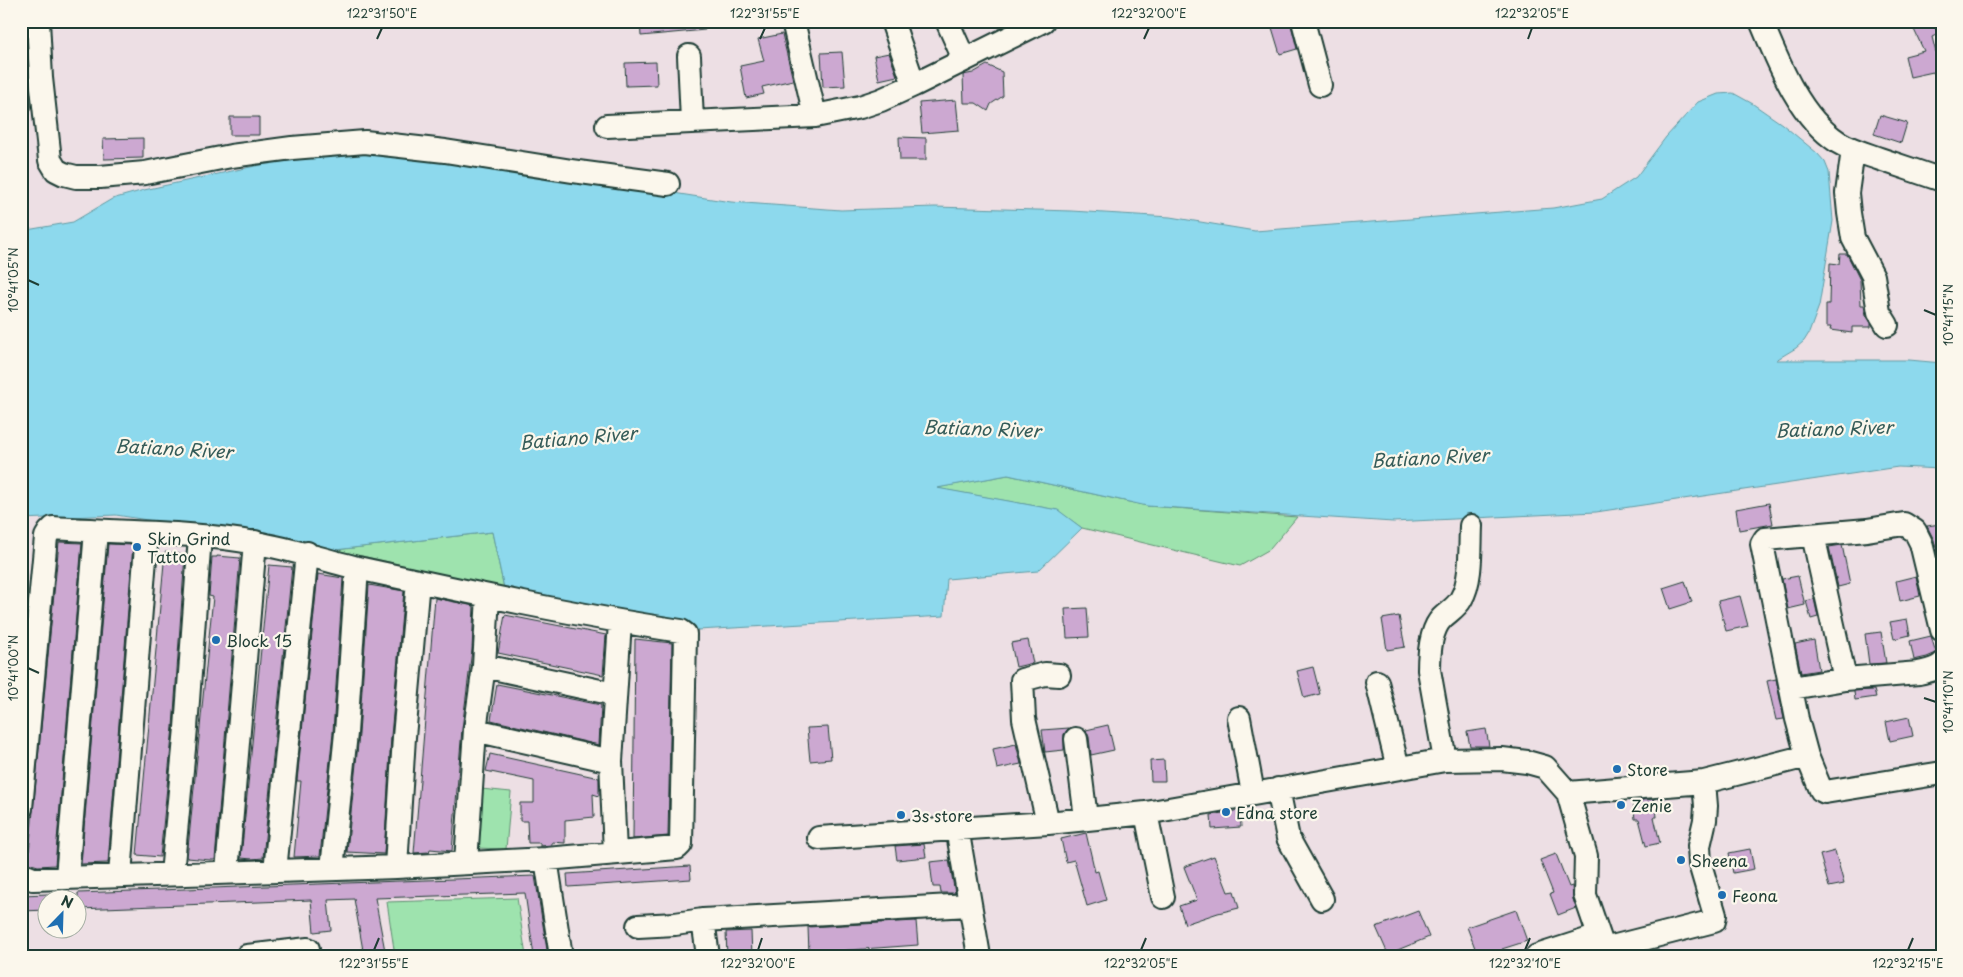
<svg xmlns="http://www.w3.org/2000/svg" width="1963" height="977" font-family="'Playpen Sans',sans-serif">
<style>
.green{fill:#9ee3ae;stroke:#5e9071}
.water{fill:#8dd9ed;stroke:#619ba3}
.building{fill:#cca8d1;stroke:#1f3d34}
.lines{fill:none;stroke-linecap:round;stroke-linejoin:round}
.minor-casing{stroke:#1f3d34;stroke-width:26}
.minor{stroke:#fbf7ec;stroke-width:22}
.ticks{fill:none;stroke:#1f3d34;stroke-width:2}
.poi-dot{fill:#1f6fb2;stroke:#fbf7ec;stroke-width:2}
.labels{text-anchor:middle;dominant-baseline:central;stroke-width:4.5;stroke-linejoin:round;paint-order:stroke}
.poi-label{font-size:16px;fill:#1f3d34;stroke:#fbf7ec;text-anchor:start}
.water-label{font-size:18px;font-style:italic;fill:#355c59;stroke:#fbf7ec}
.neatline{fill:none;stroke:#1f3d34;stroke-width:2}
.ticks-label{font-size:12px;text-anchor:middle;fill:#1f3d34}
</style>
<rect width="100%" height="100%" fill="#eddfe4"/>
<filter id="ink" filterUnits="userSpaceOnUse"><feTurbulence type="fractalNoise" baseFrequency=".02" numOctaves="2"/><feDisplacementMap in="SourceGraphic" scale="10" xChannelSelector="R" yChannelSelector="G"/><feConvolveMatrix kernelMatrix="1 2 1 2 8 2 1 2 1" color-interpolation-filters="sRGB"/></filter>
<g filter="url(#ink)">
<path class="green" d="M1008 475 1147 506 1297 517 1270 549 1240 566 1082 528 1057 510 935 488Z
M492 532 504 588 335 550Z
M481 789 511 792 506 849 476 848Z
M517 898 526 956H395L387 902Z"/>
<path class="water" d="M1733 93 1753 104 1782 124 1817 153 1825 162 1829 172 1833 221 1819 306 1809 333 1804 341 1796 348 1776 360H1909L1942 363V469L1898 467 1596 512 1393 522 1147 506 1008 475 937 488 1058 510 1082 528 1038 571 947 579 944 616 698 630 504 588 492 532 335 550 116 515 21 519V231L73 222 112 199 144 190 269 163 364 152 449 158 731 202 841 210 935 207 1071 211 1170 217 1255 231 1553 208 1602 199 1636 177 1666 137 1698 102 1718 94Z"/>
<path class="building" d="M640 21H705V30L641 36Z
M1270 21H1290L1297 49 1280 54Z
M1910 21H1932L1938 34 1932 37 1941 73 1935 75 1933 72 1910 77 1905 56 1924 51Z
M782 34 793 80 762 87 764 94 746 98 740 66 764 61 758 39Z
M842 52 845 86 823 87 821 53Z
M889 53 897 76 879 80 874 56Z
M656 62 657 85 626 86 625 63Z
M987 65 1002 72 1003 96 991 104 988 111 976 103H964L963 75 973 73Z
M956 100 959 130 922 133 919 103Z
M1880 115 1907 123 1901 143 1874 134Z
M230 117H259V135H230Z
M899 137 926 138V160H900Z
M143 138V158L104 159 103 139Z
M1840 254H1847L1860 280 1861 305H1864L1866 315 1871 323V327H1852V333L1830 330 1831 327H1826V304H1829L1830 263 1839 264Z
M1769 503 1773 524 1739 530 1736 509Z
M1940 524 1942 536V573L1934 540 1927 526Z
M59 542 82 543 55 865 38 866 28 863Z
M108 544 133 545 108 863 81 864Z
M1842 545 1850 584 1838 587 1829 547Z
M165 552 185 555 173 727 160 857 137 855Z
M217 556 240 558 215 860H211L187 858 213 597 209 596 212 557H217Z
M269 565 292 567 263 858 252 859 241 858Z
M318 574 343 578 333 732 320 856 294 857 301 781H297Z
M1798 576 1805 605 1788 609 1782 579Z
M1916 576 1920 596 1900 601 1896 581Z
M1685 581 1692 602 1670 609 1663 588Z
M369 585 404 591 391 736 384 854 347 852 359 734Z
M1740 596 1748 626 1726 631 1718 601Z
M435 598 474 606 472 650 462 729 452 851 430 849 429 852 414 853Z
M1814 599 1818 617 1811 619 1806 601Z
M1087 608 1089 637 1067 638 1065 609Z
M505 615 606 635 603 675 498 653Z
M1399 616 1405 647 1387 650 1382 619Z
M1907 619 1910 635 1894 639 1890 622Z
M1881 632 1886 663 1869 664 1865 634Z
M1931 636 1936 653 1927 657 1914 660 1910 641Z
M635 639 672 643 668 836 633 839Z
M1028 640 1033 663 1016 667 1011 643Z
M1814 640 1819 670 1801 673 1795 644Z
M1313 667 1320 694 1304 698 1297 671Z
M1776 679 1784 719 1776 720 1767 681Z
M497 684 601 705 599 745 491 720Z
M1874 690 1876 697 1855 700 1854 691Z
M1909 717 1913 736 1890 741 1886 722Z
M1108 725 1114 750 1091 755 1089 737 1086 730Z
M828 727 831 759 810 761 807 728Z
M1069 728 1064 734V750L1045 752 1042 730Z
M1486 729 1489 746H1470L1467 732Z
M1016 744 1021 764 997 769 993 749Z
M490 754 599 778V796L593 794 594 817 565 820V843L552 842V845L540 846V843H528L527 821H520V803H534V781L486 771Z
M1164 760 1165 781H1151L1150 761Z
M1655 799 1657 817H1654L1660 843 1646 846 1639 819H1635L1633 801Z
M1240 810 1241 827 1212 829 1211 815Z
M1086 833 1095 872 1098 871 1106 900 1087 906 1074 860 1066 862 1061 839Z
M924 844 926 857 897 860 895 846Z
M1750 849 1754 869 1733 873 1729 853Z
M1835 851 1844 884 1829 887 1820 855Z
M1556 854 1569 887 1572 886 1573 899 1576 908 1558 915 1550 894 1553 893 1540 860Z
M1214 856 1228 892 1234 891 1239 908 1218 913 1185 924 1179 906 1197 900 1184 867Z
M949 860 955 893H941L940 887H933L930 862Z
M690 866 691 879 568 887 567 874Z
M535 876 548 956H534L525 893 375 898 386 956H364L354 899 328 900 331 930 314 932 311 900 78 909V893Z
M48 894V910L21 911V895Z
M1516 910 1527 941 1502 949 1504 956H1478L1467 927Z
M1418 911 1429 937 1388 954 1376 927Z
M916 921 918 945 809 953 808 927Z
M751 931 752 956H727L726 932Z"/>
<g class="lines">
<g class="minor-casing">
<path id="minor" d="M38 21 41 78 50 160 56 170 64 174 76 177H100L145 173 231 156 292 148 365 142 445 151 572 171 668 184
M793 21 815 116
M892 21 914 85 1043 21
M947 21 964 59
M1303 21 1320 85
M1761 21C1778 62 1799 117 1838 142 1851 150 1866 154 1880 159 1901 166 1921 173 1942 180
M689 56 692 121
M607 126 815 116 860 107 881 100 914 85
M1853 150 1847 193 1849 213 1853 238 1873 276 1879 312 1887 325
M1813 535 1845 679
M484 666 614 694
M1377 682 1398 768
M1792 688 1845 679 1919 673C1927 671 1936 670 1942 664
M1239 718 1253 793
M475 730 611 761
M1076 739 1086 818
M1807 756 1797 719 1762 544 1765 539 1867 530 1904 524 1915 531 1921 543 1942 630
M1445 760 1429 670C1429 655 1430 630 1442 618 1448 612 1457 607 1461 599 1472 581 1470 547 1471 526
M1278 789 1288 838 1322 899
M1568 793 1586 856 1585 895 1606 956
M21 808 46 537 49 532 53 528C120 533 189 531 256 543 292 549 327 561 362 569 468 592 574 615 681 631L685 634 681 844 677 848 546 859 396 867 33 879 21 874
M1146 813 1163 897
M1048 823 1024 719 1022 680 1045 674 1059 675
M957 828 979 956
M819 838 1048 823 1146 813 1445 760 1502 759 1527 762 1545 767 1568 793 1704 782 1807 756 1821 790 1825 792 1942 773
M615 853 611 761 620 622
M546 859 561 956
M466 862 475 730 484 666 488 596
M396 867 404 737 418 581
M332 869 346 733 357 568
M275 871 307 553
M227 872 255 542
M172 874 186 728 200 536
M120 875 147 533
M67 877 96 531
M703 920 708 956
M638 926 675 924 703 920 969 905
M1604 949 1714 921 1715 915 1700 864 1699 846 1705 820 1706 806 1704 782
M247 956 308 949
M1537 956 1599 936"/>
</g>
<use href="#minor" class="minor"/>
</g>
</g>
<path class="ticks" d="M377 39 382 28M760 39 765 28M1144 39 1149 28M1528 39 1532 28M28 280 39 285M1924 310 1936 315M28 668 39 673M1924 698 1936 702M374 950 379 938M758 950 762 938M1141 950 1146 938M1525 950 1530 938M1908 950 1913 938"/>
<g class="poi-dot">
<circle cx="137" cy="547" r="5"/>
<circle cx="216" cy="640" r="5"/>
<circle cx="1617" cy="769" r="5"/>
<circle cx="1621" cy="805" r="5"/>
<circle cx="1226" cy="812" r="5"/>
<circle cx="901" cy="815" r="5"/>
<circle cx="1681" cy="860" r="5"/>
<circle cx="1722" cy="895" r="5"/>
</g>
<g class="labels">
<g class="poi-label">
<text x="147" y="538">Skin Grind<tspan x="147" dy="18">Tattoo</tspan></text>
<text x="226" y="640">Block 15</text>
<text x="1627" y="769">Store</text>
<text x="1631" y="805">Zenie</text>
<text x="1236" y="812">Edna store</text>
<text x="911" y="815">3s store</text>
<text x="1691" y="860">Sheena</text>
<text x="1732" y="895">Feona</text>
</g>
<g class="water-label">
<text transform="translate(982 428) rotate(2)">Batiano River</text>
<text transform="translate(1834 428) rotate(-2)">Batiano River</text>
<text transform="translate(578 437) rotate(-5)">Batiano River</text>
<text transform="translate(174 448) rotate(3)">Batiano River</text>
<text transform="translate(1430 457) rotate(-3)">Batiano River</text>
</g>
</g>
<rect width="1963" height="977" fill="none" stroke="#fbf7ec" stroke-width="55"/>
<g transform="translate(62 914) rotate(23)"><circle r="24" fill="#fbf7ec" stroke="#a3ada2"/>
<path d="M0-4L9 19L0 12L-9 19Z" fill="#1f6fb2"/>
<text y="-8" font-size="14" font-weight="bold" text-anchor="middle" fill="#1f3d34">N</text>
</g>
<rect x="28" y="28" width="1908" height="922" class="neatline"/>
<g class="ticks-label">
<text x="382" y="18">122°31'50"E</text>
<text x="765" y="18">122°31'55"E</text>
<text x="1149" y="18">122°32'00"E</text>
<text x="1532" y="18">122°32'05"E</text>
<text transform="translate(14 280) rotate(-90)" y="4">10°41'05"N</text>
<text transform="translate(1949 315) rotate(-90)" y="4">10°41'15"N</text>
<text transform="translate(14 668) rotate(-90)" y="4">10°41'00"N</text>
<text transform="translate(1949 702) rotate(-90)" y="4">10°41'10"N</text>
<text x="374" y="968">122°31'55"E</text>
<text x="758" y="968">122°32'00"E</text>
<text x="1141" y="968">122°32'05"E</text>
<text x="1525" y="968">122°32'10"E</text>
<text x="1908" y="968">122°32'15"E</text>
</g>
</svg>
